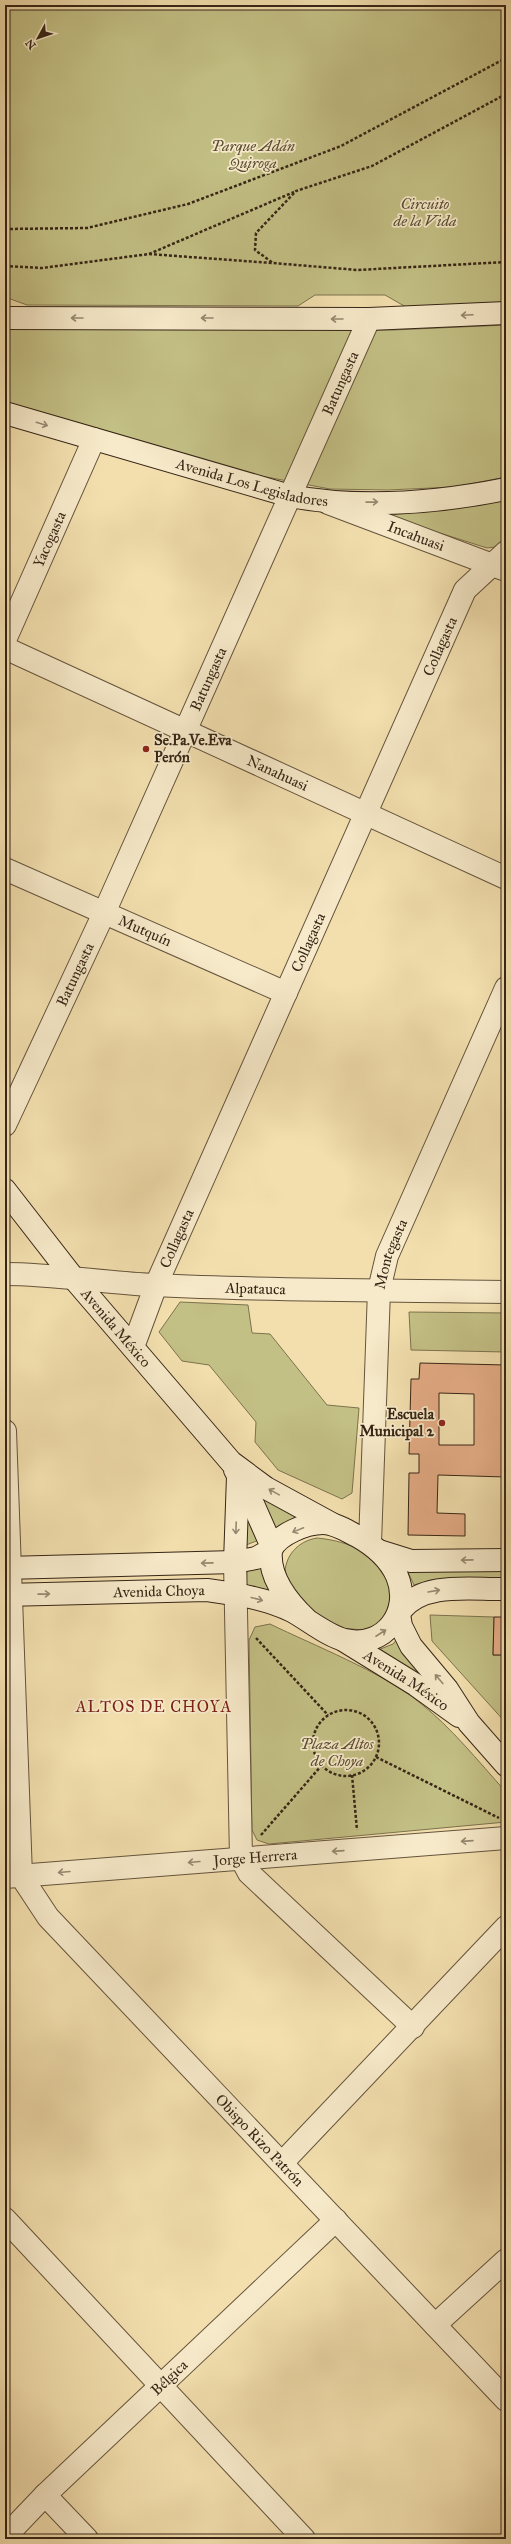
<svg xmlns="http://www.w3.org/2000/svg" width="511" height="2544" font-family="'IM FELL Great Primer',serif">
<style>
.green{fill:#c3c085;stroke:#7c724e}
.building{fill:#e4ab85;stroke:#362516;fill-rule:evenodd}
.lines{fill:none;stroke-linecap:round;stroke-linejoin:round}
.street-casing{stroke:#65543c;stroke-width:24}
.secondary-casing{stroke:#362516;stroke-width:24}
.path{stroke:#362516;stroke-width:2.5;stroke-dasharray:3 2;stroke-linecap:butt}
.street{stroke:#f7eaca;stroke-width:22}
.secondary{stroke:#f7eaca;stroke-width:22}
.oneway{stroke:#968870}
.poi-dot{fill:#8f2418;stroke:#f7eaca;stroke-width:1.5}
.labels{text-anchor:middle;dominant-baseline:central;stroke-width:3.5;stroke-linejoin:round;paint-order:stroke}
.park-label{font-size:15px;font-style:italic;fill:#594c32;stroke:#f7eaca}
.street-label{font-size:15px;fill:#362516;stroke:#f7eaca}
.poi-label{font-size:15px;font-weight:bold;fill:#362516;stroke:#f7eaca;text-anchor:start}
.neighbourhood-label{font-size:16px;letter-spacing:1px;fill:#7a1f14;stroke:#f7eaca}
</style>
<rect width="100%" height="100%" fill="#f3dfae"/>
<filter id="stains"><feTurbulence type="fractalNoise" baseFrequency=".005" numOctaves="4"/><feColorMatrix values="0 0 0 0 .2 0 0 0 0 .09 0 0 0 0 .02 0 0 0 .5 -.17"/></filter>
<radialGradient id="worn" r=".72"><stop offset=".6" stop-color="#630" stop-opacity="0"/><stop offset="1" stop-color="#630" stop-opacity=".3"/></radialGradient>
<path class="green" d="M5 5H506V302L406 307 385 295H315L298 306 27 305 5 297Z
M506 325V477L454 487 387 490 330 489 245 473 5 402V327L393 330Z
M506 500V538L495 547 487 548 377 513 446 510Z
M180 1302 248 1305 252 1333 270 1334 327 1405 359 1408 352 1493 342 1499 278 1470 255 1442 256 1422 209 1365 182 1361 159 1332Z
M409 1312 506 1313V1352L411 1350Z
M256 1492 308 1517 275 1531Z
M246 1513 259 1540 246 1545Z
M317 1538C349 1541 381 1554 391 1587 393 1594 390 1605 390 1612L376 1626 363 1630 340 1628 309 1613 285 1576C284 1556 298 1541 317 1538Z
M265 1562 273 1594 247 1587V1569Z
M407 1570 506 1571V1580H431L414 1585Z
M430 1615 494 1617 493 1655H506V1723L432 1641Z
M270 1624C315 1646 380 1671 419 1702 452 1728 478 1761 506 1792V1822L269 1844 257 1840 252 1830 249 1640 255 1627Z
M398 1638 444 1697 373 1652 393 1644Z"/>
<path class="building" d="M420 1363 506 1365V1477L438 1475 437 1513 465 1514V1536L408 1535 409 1473H419V1454H409L411 1379H419ZM439 1393 474 1394V1445H439Z
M494 1617H506V1655H493Z"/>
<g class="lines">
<g class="street-casing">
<g id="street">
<path id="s1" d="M328 503 503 569"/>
<path id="s2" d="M5 640 94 439"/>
<path id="s3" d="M5 648 506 878"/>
<path id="s4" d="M5 869 286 993"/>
<path id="s5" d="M5 1125 104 913 369 319"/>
<path id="s6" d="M5 1274C55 1274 105 1283 155 1285 272 1291 389 1290 506 1292"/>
<path id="s7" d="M133 1347 156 1285 465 590 506 552"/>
<path id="s8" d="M5 1431 21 1876 48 1917 506 2400"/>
<path id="s9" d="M370 1543 379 1290 387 1256 506 988"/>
<path d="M235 1562 241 1858 249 1873 413 2027"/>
<path id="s10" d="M5 1877 506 1838"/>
<path d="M282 2163 506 1927"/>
<path d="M5 2219 304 2539"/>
<path d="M435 2325 506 2260"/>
<path d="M45 2495 87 2539"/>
<path id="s11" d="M5 2537 45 2495 336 2220"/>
</g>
</g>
<g class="secondary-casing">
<g id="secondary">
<path d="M5 318 369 319 506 313"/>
<path id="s12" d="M5 413 290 496C360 509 436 503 506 489"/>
<path id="s13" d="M5 1190 75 1280 231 1462 266 1488 332 1524"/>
<path d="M235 1470 249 1495 272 1547"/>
<path d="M379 1551 411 1561 506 1560"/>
<path d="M235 1562 238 1476"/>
<path d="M5 1568 235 1562 256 1558 271 1550"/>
<path id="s14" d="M5 1595 207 1590C236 1594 265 1598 292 1611 307 1619 329 1637 345 1640 384 1649 412 1612 397 1576 389 1558 375 1546 357 1536 347 1531 335 1523 323 1523 307 1523 278 1534 271 1550 268 1577 288 1602 307 1620"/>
<path d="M401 1610C424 1581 472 1590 506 1589"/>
<path d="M399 1614 401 1626 411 1646 447 1689 469 1723 506 1765"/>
<path id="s15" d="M343 1640 416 1685 459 1716"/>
</g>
</g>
<path class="path" d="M506 94 372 166 296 191 256 233 255 250 273 263 357 270 506 262
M5 229 87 228 188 204 341 146 506 58
M149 254 272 263
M5 266 42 268 149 254 294 192
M256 1638 328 1715
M313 1743a33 33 0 1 1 66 0a33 33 0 1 1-66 0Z
M376 1757 499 1818
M352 1775 357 1830
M261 1835 322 1765"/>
<use href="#street" class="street"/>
<use href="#secondary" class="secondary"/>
</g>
<defs><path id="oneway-shaft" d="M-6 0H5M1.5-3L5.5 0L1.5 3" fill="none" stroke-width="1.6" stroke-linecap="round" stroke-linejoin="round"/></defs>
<g class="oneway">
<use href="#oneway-shaft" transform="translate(467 315) rotate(177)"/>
<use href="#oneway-shaft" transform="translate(77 318) rotate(-180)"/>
<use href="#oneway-shaft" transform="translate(207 318) rotate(-180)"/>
<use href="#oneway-shaft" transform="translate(337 319) rotate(-180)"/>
<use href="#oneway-shaft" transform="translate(42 424) rotate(17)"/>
<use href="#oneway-shaft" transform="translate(372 502) rotate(-1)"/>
<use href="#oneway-shaft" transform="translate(274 1492) rotate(-151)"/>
<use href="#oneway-shaft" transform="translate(236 1528) rotate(92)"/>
<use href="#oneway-shaft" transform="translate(298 1530) rotate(158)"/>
<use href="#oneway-shaft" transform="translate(467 1560) rotate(179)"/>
<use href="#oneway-shaft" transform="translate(207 1563) rotate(179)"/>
<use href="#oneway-shaft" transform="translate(434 1591) rotate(-10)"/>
<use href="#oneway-shaft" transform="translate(44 1594) rotate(-1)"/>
<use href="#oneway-shaft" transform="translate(257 1599) rotate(15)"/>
<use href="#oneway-shaft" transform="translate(381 1633) rotate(-33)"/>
<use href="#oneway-shaft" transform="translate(439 1679) rotate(-130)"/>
<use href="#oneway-shaft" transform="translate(467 1841) rotate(176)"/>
<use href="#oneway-shaft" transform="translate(338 1851) rotate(176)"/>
<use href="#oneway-shaft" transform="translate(194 1862) rotate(175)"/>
<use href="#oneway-shaft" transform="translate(64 1872) rotate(175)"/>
</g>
<g class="poi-dot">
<circle cx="146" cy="749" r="4"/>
<circle cx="442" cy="1423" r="4"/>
</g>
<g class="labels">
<g class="park-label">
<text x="253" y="146">Parque Adán<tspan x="253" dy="17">Quiroga</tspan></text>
<text x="425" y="204">Circuito<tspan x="425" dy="17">de la Vida</tspan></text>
<text x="337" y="1744">Plaza Altos<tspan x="337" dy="17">de Choya</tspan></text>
</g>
<g class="street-label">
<text stroke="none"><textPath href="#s5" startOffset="814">Batungasta</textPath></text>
<text stroke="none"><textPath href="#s12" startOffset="257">Avenida Los Legisladores</textPath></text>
<text stroke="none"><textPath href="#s1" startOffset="94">Incahuasi</textPath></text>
<text stroke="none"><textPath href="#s2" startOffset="110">Yacogasta</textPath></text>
<text stroke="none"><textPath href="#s7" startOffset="765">Collagasta</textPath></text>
<text stroke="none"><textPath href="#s5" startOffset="490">Batungasta</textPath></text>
<text stroke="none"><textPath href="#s3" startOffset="300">Nanahuasi</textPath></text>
<text stroke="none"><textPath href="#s4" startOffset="153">Mutquín</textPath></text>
<text stroke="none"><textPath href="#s7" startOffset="441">Collagasta</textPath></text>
<text stroke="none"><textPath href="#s5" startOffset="166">Batungasta</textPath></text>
<text stroke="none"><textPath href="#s7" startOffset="117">Collagasta</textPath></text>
<text stroke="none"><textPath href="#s9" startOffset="291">Montegasta</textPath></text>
<text stroke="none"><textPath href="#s6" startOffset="251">Alpatauca</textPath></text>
<text stroke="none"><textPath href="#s13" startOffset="177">Avenida México</textPath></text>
<text stroke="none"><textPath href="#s14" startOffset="154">Avenida Choya</textPath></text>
<text stroke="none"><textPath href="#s15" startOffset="75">Avenida México</textPath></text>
<text stroke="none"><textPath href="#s10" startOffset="251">Jorge Herrera</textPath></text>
<text stroke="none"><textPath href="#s8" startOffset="802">Obispo Rizo Patrón</textPath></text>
<text stroke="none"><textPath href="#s11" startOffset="229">Bélgica</textPath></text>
</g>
<g class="poi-label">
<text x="154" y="740">Se.Pa.Ve.Eva<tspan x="154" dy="17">Perón</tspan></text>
<text x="434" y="1414" text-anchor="end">Escuela<tspan x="434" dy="17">Municipal 2</tspan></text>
</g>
<g class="neighbourhood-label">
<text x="154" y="1706">ALTOS DE CHOYA</text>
</g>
</g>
<rect width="511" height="2544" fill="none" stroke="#f3dfae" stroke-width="20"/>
<rect x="6" y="6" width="499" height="2532" fill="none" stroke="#362516" stroke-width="2"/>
<rect x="10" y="10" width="491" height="2524" fill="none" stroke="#362516"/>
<g transform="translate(38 38) rotate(230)" stroke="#f7eaca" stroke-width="3" paint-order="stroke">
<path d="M0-3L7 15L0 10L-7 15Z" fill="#362516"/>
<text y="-6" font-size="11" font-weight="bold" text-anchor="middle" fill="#362516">N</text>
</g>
<rect width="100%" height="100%" filter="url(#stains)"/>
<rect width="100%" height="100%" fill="url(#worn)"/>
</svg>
